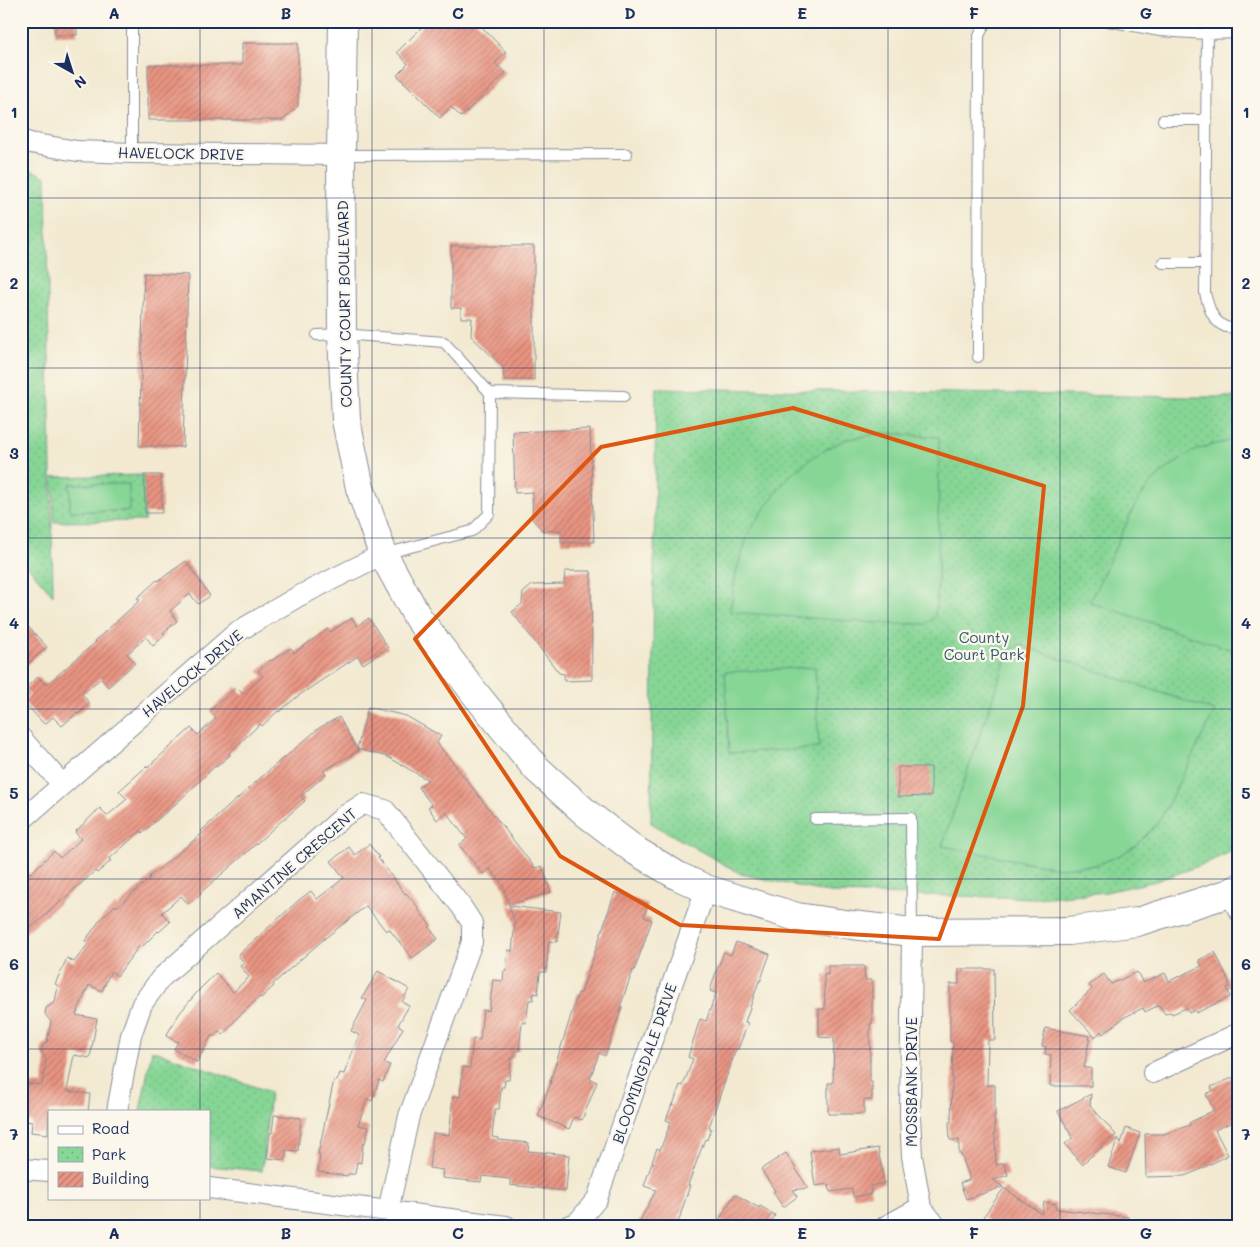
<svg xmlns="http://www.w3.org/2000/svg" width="1260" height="1247" font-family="Mali,sans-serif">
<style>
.park{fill:url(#park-dots);stroke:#50827a}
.garden{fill:#86d695;stroke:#50827a}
.building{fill:url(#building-hatch)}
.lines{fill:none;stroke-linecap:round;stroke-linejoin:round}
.lane-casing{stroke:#868c97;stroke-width:12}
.street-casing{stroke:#868c97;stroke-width:22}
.secondary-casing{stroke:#868c97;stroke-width:30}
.lane{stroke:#fff;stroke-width:10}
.street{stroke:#fff;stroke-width:20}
.secondary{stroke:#fff;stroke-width:28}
.marked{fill:none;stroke:#de5710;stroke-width:4;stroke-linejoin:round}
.grid{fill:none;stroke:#1b2f5e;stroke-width:1;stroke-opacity:0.55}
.labels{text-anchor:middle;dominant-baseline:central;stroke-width:4.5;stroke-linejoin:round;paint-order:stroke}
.street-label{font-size:15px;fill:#1b2f5e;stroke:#fbf7ec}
.park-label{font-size:15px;fill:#36596c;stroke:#fbf7ec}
.neatline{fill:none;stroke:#1b2f5e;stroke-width:2}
.grid-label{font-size:16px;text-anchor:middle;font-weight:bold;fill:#1b2f5e}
</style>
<defs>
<pattern id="park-dots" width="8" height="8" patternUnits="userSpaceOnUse" patternTransform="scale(1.25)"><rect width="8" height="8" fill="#86d695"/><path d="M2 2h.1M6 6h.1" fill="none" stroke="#73b883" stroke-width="1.8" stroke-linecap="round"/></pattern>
<pattern id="building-hatch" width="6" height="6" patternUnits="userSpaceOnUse" patternTransform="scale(1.25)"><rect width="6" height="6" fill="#e99481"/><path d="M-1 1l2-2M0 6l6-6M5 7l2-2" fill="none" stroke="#bc796d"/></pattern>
</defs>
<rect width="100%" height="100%" fill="#fbf7ec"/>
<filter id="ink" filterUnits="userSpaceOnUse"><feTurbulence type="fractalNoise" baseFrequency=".02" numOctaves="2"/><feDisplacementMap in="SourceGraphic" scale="10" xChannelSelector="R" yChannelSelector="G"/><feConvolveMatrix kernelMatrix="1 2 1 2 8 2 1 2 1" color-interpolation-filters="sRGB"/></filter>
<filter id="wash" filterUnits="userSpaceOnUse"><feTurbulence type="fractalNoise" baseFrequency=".0096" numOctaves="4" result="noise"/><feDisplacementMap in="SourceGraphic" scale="20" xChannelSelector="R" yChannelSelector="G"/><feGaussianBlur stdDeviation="1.12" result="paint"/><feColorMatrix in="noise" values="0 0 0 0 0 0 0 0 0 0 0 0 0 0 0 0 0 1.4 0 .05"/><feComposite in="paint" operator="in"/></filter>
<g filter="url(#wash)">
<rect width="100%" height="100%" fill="#f2e9d0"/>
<path class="park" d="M21 165 46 177 53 595 21 559Z
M656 388 1187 397H1239V848L1204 864 1156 881 1106 892 1036 898 829 893 741 874 651 823Z
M144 475 145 521 54 522 53 477Z
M152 1050 270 1092 262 1171 209 1166V1111H140Z"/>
<path class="garden" d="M882 433 939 437 938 580 935 616 926 624H892L730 612 736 572 748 535 766 506 787 478 814 456 844 440Z
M1230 441H1239V652L1090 602 1134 507 1149 485 1163 472 1190 453 1199 449 1212 445Z
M70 484H129V511H70Z
M1020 645 1215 711 1164 812 1156 825 1136 845 1121 855 1096 865 1059 868 942 846 1009 650Z
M815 667 819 748 729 753 725 672Z"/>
<g id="blocks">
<path class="building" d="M55 21H77V35H55Z
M428 21H476L506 52 495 63 506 73 461 117 451 107 440 118 397 75 408 64 397 52Z
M242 43H298V106L283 120H148V65H242Z
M451 246H534V380H504L503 367 471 336 472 318H461V308H451Z
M144 273 188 275 183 447 139 446Z
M590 429 594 542 561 543V530L543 531 532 519 533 492 515 493 513 432Z
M144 475H161L162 513H145Z
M186 561 210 596 198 604 190 594 170 611 177 621 163 633 165 635 153 646 146 637 127 654 135 663 108 687 101 678 82 694 90 704 78 714 77 713 62 726 53 717 45 724 42 722 23 701 30 695 24 689 38 677 46 685 96 642 95 641 140 600 137 598 157 580 158 581Z
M565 571H591L592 680 564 681V674L559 673 512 612 522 604 523 593 532 585 564 584Z
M352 618 357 626 369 618 388 648 363 664 358 656 298 696 279 712 278 711 262 726 260 724 229 753 230 755 216 767 215 766 180 800 142 833 141 831 109 859 111 861 97 873 95 871 21 937V879L30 872 31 873 54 851 60 858 81 839 75 832 100 808 107 816 127 799 119 791 147 766 148 767 191 728 198 735 216 718 210 711 236 687 243 694 263 676 258 671 270 660 271 661 291 648 294 653 328 629 330 632Z
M21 619 47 647 21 670Z
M368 707 406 716 441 736 437 743 454 764 535 868 542 866 551 892 509 905 503 885 490 869 483 874 459 845 467 839 446 812 437 820 428 807 432 805 418 787 428 780 388 757 357 749Z
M339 717 358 751 323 771 326 774 301 796 305 801 277 825 237 861 200 893 201 894 188 904 181 896 162 913 170 922 159 932 158 931 141 948 139 946 117 976 111 971 102 991 89 985 76 1015 97 1019 90 1058 74 1055 67 1091 90 1094 88 1111H49L48 1134 31 1132 32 1122 21 1120V1095L23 1083 42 1085 46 1061 41 1051 43 1045 47 1042 51 1022 45 1014 46 1008 55 1002 58 986 55 984 67 958 74 962 88 944 85 941 100 920 115 905 117 907 150 878 149 877 203 833 201 831 283 758V759L319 728Z
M898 767H931V796L898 797Z
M369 844 379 857 378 858 405 894 406 893 418 907 417 908 431 926 429 927 438 939 412 958 389 929 386 931 366 906 324 939 301 959 273 984 274 986 261 998 260 997 238 1017 223 1035 219 1031 214 1037 212 1035 197 1062 174 1049 178 1042 166 1036 179 1014 198 991 216 973 233 992 249 977 240 966 244 963 238 955 299 900 311 891 317 899 344 878 331 861 349 847 355 855Z
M615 892 648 904 644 917 652 920 634 971 633 970 620 1007H622L605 1056 599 1053 590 1079 597 1082 582 1120 574 1117 569 1129 538 1116 551 1082H550L578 993H581Z
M509 906 561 912 557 942 549 941 546 972H540L538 994 534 993 533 1000H529L526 1023 522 1022 519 1051H514V1058H511L509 1080H505L504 1087H501L499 1109H495L492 1137 499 1138V1140L529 1143 528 1151 569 1155 566 1191 510 1185V1179L482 1176 481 1182 442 1178 443 1170 429 1168 433 1133 449 1135 453 1096 460 1097 463 1067 470 1068 473 1039 480 1040 483 1010 489 1011 493 980 503 981 504 971H506L508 950 512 951 515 923Z
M736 942 770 954 760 982 759 981 745 1022 748 1023 738 1049H736L709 1127 711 1128 707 1140 705 1139 688 1185H690L677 1226H637L656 1190 644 1186 652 1163H654L652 1162 657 1148 660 1150 671 1122 666 1120 672 1104 673 1105 680 1085 683 1086 693 1059 688 1057 700 1019 706 1021 716 993 710 991 715 975 724 952 731 955Z
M1215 952 1229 981H1228L1230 987 1227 988 1230 997 1196 1013 1195 1010 1189 1013 1187 1008H1186L1172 1014 1171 1012 1165 1014 1159 1005 1145 1012 1143 1008 1125 1017 1110 1028 1103 1034 1101 1031 1095 1037 1070 1010 1092 989 1089 985 1104 974 1111 984 1137 972 1143 983 1165 973 1169 981 1202 966 1199 960Z
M828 966H864L865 980H872V1024H870V1082H872V1100H864V1114H828V1083H833L834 1038 819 1037V1009H825L824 974 828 975Z
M959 969H994L995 1040H988L987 1085H995V1116H994L996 1165 1004 1163 1008 1175 993 1180 1003 1187 966 1199 960 1183 969 1180V1176L961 1154H959V1140H950L949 1122H951L953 1042H950V984H959Z
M378 971 409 989 402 1002 409 1006 398 1025 403 1028 384 1063 390 1065 383 1082 379 1080 372 1101 367 1099 358 1125 369 1127 365 1143H363L361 1163 357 1162 355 1174H348L347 1176 318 1172 320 1154H318L334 1080 337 1081 340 1073 344 1074 359 1035 351 1031 367 1000 362 998Z
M1045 1028 1090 1036 1084 1068H1091V1086H1050L1051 1055 1045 1054 1046 1047 1042 1046Z
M1239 1075V1119L1215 1130 1228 1155 1197 1171 1184 1176 1146 1177 1145 1134H1164L1190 1125 1189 1123 1214 1110 1206 1094 1213 1091 1211 1087Z
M1091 1094 1090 1105 1116 1135 1082 1164 1065 1144 1073 1138 1058 1111Z
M274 1115 301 1118 298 1151 286 1150 285 1160 267 1158 270 1133H272Z
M1126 1128 1140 1133 1126 1173 1108 1167 1118 1138 1121 1143Z
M839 1147 840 1154 878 1148 884 1183 870 1186 871 1194 853 1197 852 1189 830 1192 829 1184 815 1186 810 1151Z
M786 1153 808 1188 793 1190 797 1197 783 1207 773 1192 775 1191 761 1169Z
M1004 1188 1042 1214 1044 1202 1056 1204V1209L1128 1217 1127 1226H995L983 1217Z
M735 1194 759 1208 760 1206 775 1215 769 1226H729L719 1220Z"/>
</g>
</g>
<g filter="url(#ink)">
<use href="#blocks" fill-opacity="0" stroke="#868c97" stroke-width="1"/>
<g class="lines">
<g class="lane-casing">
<path id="lane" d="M132 21V153
M1108 21 1160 31 1207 34 1239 33
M1207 21 1205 293C1208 305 1212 322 1226 327 1230 328 1235 328 1239 328
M1163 120H1206
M342 155 627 154
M1163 263H1205
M317 335 342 334 444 342 490 393
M978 357 979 36 986 21
M384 554 472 531 489 514 490 393 624 396
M815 819 911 818 912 931"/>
</g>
<g class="street-casing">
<path id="street" d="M21 140 30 143 77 151 132 153 341 155
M21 738 62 784
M21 821 237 632 299 596 383 554
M1230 893 1239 911
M912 932 910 1116 912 1156 921 1207 936 1226
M1153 1073 1239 1033
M117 1111 131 1035 142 1004 161 978 344 816 363 804 385 810 461 906 472 923V942L409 1116 388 1211
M21 1169 49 1171
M209 1188 506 1226
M568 1226 577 1223 597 1199 635 1088 706 889
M886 1226 921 1207"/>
</g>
<g class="secondary-casing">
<path id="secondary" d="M343 21 341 155 342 334 346 420 360 488 383 554 418 618 477 696 537 769 586 813 636 851 678 876 706 889 797 917 852 925 912 932 1069 931 1137 922 1230 893 1239 888"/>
</g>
<use href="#lane" class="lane"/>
<use href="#street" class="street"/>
<use href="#secondary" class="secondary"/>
</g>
</g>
<path class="marked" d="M793 408 1044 486 1023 706 939 939 680 925 560 856 415 639 601 447Z"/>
<path class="grid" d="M200 21V1111M372 21V1226M544 21V1226M716 21V1226M888 21V1226M1060 21V1226M21 198H1239M21 368H1239M21 538H1239M21 709H1239M21 879H1239M21 1049H1239M200 1198V1226"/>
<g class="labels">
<g class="street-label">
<text transform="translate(181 153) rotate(1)">HAVELOCK DRIVE</text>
<text transform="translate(344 304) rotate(-91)">COUNTY COURT BOULEVARD</text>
<text transform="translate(192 673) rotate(-40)">HAVELOCK DRIVE</text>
<text transform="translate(294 863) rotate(-41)">AMANTINE CRESCENT</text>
<text transform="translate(644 1063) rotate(-71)">BLOOMINGDALE DRIVE</text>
<text transform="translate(911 1082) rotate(-90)">MOSSBANK DRIVE</text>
</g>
<g class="park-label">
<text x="984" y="637">County<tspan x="984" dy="17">Court Park</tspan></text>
</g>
</g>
<rect width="1260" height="1247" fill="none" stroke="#fbf7ec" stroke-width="55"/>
<rect x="48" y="1110" width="162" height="90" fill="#fbf7ec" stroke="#a1a7b3"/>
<rect x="58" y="1126" width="25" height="8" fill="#ffffff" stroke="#a1a7b3"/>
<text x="92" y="1134" font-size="15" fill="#1b2f5e">Road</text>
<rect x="58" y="1147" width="25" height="15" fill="url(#park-dots)" stroke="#a1a7b3"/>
<text x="92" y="1160" font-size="15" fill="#1b2f5e">Park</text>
<rect x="58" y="1172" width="25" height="15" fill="url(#building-hatch)" stroke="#a1a7b3"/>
<text x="92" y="1184" font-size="15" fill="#1b2f5e">Building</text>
<g transform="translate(72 72) rotate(141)" stroke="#fbf7ec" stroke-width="4" paint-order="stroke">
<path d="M0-4L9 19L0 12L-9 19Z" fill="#1b2f5e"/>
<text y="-8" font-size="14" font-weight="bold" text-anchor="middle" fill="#1b2f5e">N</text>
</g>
<rect x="28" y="28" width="1204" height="1192" class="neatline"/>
<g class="grid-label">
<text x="114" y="19">A</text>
<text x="286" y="19">B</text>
<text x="458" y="19">C</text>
<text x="630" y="19">D</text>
<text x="802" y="19">E</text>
<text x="974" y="19">F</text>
<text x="1146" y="19">G</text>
<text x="14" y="118">1</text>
<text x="1246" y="118">1</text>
<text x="14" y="289">2</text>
<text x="1246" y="289">2</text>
<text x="14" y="459">3</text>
<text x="1246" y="459">3</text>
<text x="14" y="629">4</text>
<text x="1246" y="629">4</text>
<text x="14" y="799">5</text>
<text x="1246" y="799">5</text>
<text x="14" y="970">6</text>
<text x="1246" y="970">6</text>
<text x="14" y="1140">7</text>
<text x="1246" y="1140">7</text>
<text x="114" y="1239">A</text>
<text x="286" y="1239">B</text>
<text x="458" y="1239">C</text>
<text x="630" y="1239">D</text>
<text x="802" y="1239">E</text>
<text x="974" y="1239">F</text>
<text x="1146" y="1239">G</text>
</g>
</svg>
